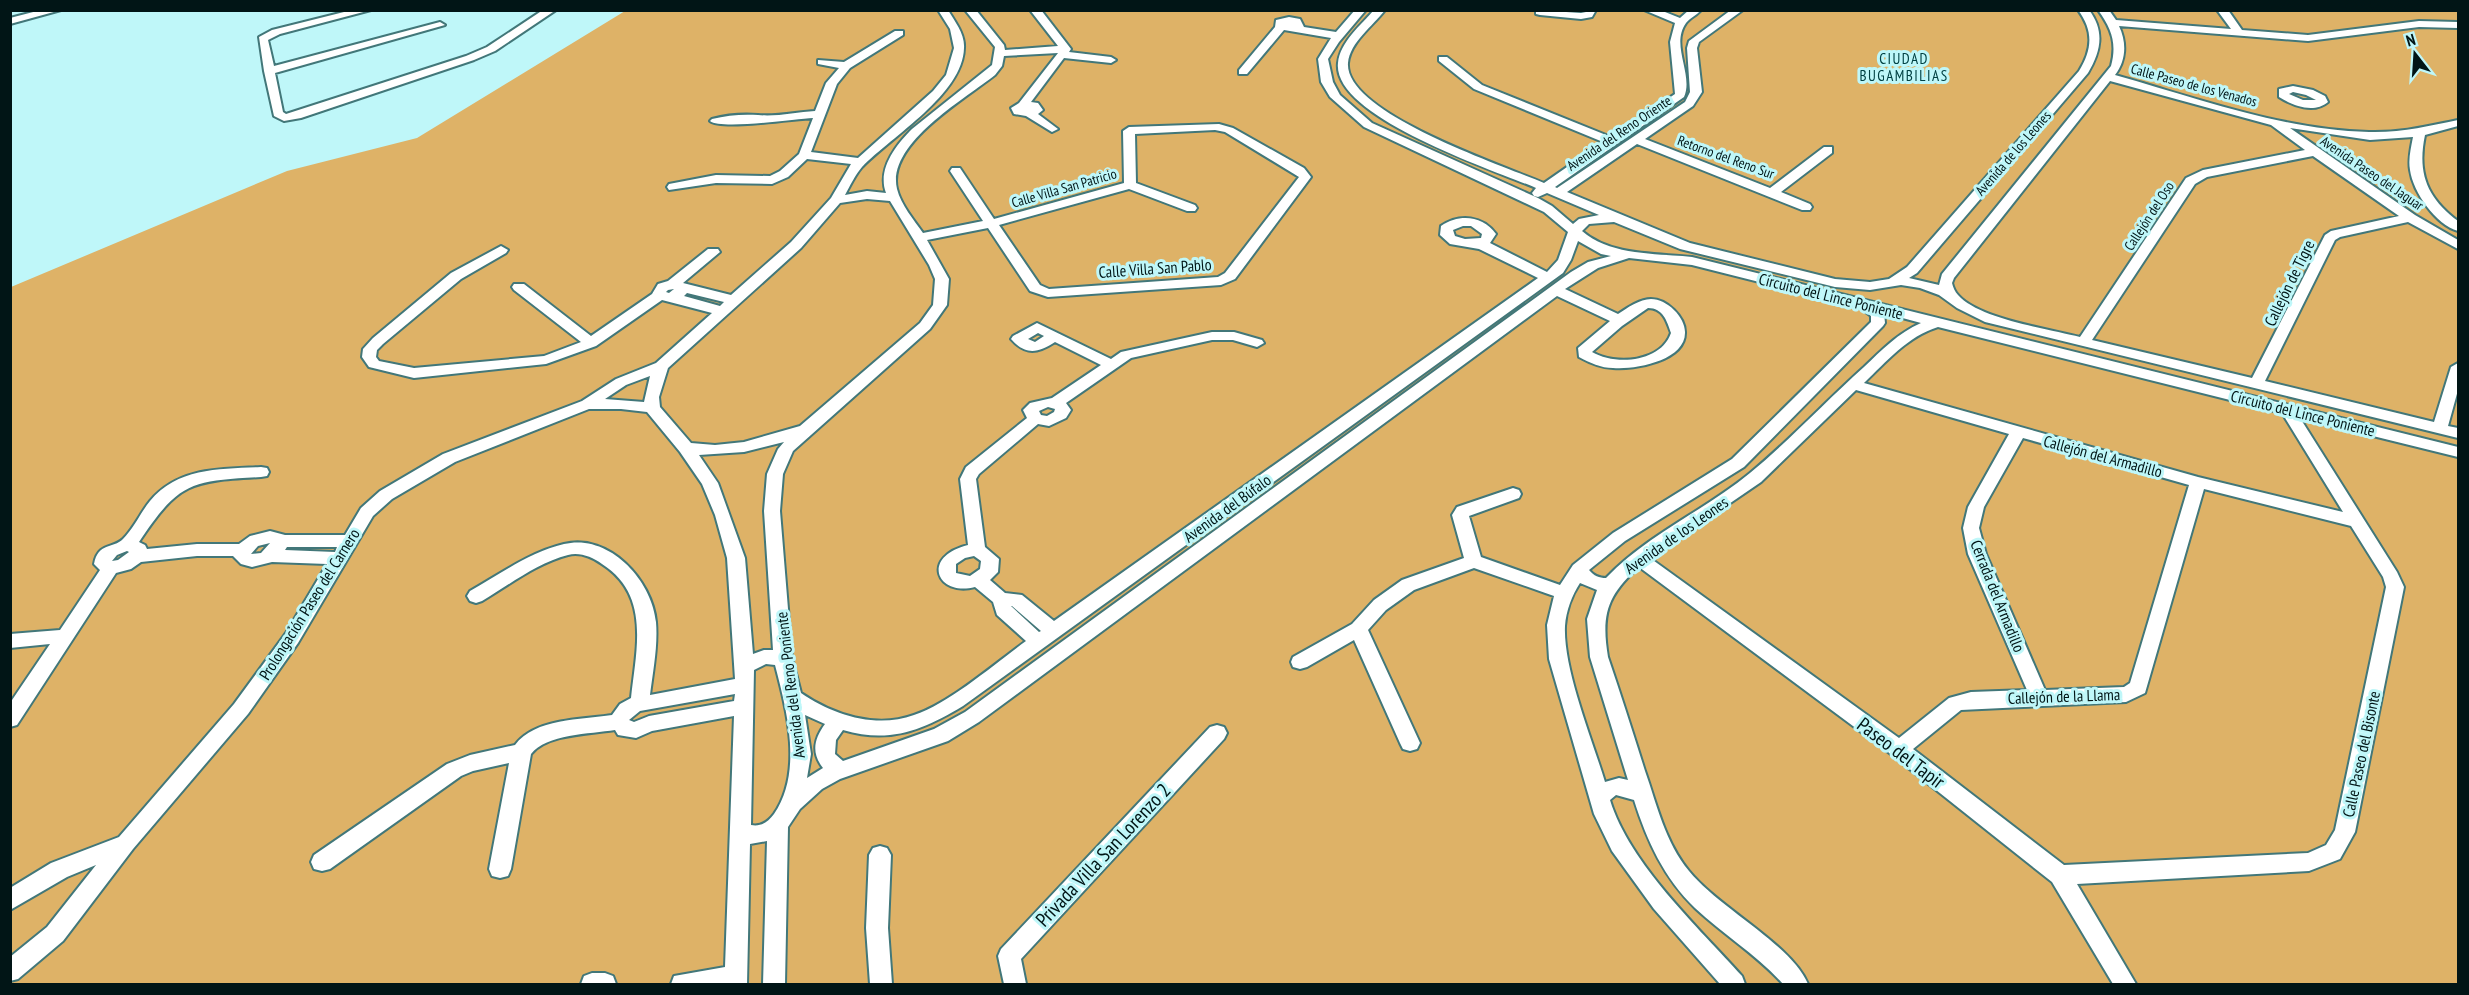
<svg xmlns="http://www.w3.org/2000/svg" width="2469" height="995" font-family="'PT Sans Narrow',sans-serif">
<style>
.green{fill:#deb267}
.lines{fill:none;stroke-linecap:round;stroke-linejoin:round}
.minor-casing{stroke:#427779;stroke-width:4}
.minor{fill:#fff;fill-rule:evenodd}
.labels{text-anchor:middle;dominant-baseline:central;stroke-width:6;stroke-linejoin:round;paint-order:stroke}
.far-street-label{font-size:14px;fill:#011516;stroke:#bff7f9}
.far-neighbourhood-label{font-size:15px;letter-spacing:1.5px;fill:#014042;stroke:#bff7f9}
.street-label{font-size:16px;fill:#011516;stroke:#bff7f9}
.near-street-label{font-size:20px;fill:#011516;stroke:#bff7f9}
</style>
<rect width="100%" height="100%" fill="#bff7f9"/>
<path class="green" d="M625 11H2458V984H11V287L287 171 417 138Z"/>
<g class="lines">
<g class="minor-casing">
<path id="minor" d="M41 10H61L10 24V18Z
M352 10H371L280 34 268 40 274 66 440 22 445 25 275 73 283 112 286 114 466 56 487 47 543 10H556L495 51 474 60 301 118 284 121 274 116 264 71 259 37 272 30Z
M938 10H948C955 22 965 34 964 48 963 94 892 136 862 167 855 175 850 186 845 195L867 191 886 193C877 169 896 145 912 129L992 65 995 47 965 10H976L1004 45 1005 50 1058 46 1030 10H1041L1071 49 1069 52 1111 57 1116 60 1111 63 1064 58 1031 102 1038 103 1043 110 1038 114 1058 129 1052 132 1026 116 1014 114 1011 108 1019 103 1058 53 1004 56 1002 66 995 75C965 99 886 144 897 189 901 205 914 220 923 233L983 221 950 171 952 168H960L994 219 1124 183 1123 131 1129 127 1219 124 1233 128 1304 168 1311 177 1235 279 1221 285 1048 297 1030 291 988 228 927 240 949 279 947 305 930 329 793 451 783 474 780 511 792 658 801 693C833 715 876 729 914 715 950 703 994 664 1026 641L997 615 993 602 975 587C937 597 920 557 968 545L960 479 966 467 1027 418 1023 410 1030 403 1052 398 1101 365 1055 342C1038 353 1026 356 1011 339L1013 336 1037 323 1111 359 1121 352 1212 332H1234L1262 340 1264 343 1257 347 1233 340H1212L1131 358 1066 403 1071 410 1066 418 1049 426 1038 424 979 474 976 479 985 547 999 559 998 572 990 580 1005 593 1022 595 1054 621 1538 278 1479 249 1450 244 1440 235 1441 226C1460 213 1483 216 1496 234L1490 243 1547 272 1558 260 1568 232 1544 212 1364 127 1330 97 1321 82 1318 59 1331 38 1284 30 1247 74H1239V70L1275 27 1276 20 1289 17 1300 19 1304 27 1336 32 1355 10H1366L1339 42 1328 59 1333 82 1340 95 1372 123 1538 198 1552 206 1573 224 1579 219 1599 215 1547 193 1538 197 1534 196 1532 193 1536 188C1494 170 1332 117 1338 63 1340 42 1361 25 1374 10H1385C1373 26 1350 42 1348 63 1344 113 1504 166 1544 183L1603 142 1474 89 1439 61V57H1447L1482 85 1611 137 1675 94 1670 42 1675 23 1644 10H1660L1680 18 1689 10H1701C1697 15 1690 18 1686 23 1670 45 1694 75 1684 97L1555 187 1557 188 1685 102 1690 92 1687 48 1689 41 1731 10H1743L1699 42 1697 48 1702 92 1693 106 1645 139 1770 188 1824 147H1832V153L1781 192 1810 204 1812 207 1810 210H1802L1637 144 1567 192 1690 243 1835 279 1870 282 1889 279 1907 267 2079 71C2092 50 2094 31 2078 10H2089C2105 31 2101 51 2088 73L1917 273 1909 278 1939 285 1942 274 2111 66C2117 44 2112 29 2098 10H2109L2116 20 2231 29 2217 10H2228L2242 30 2308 35 2419 21 2458 22V28L2419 27 2308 41 2119 26C2127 43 2126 61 2115 75 2197 98 2283 130 2369 132 2401 133 2428 126 2458 120V126L2425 135C2417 173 2427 198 2458 221V231C2436 225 2413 192 2410 170 2408 159 2411 148 2413 137L2370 140 2290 128 2415 215 2458 240V249L2408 222 2340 237 2335 240 2265 381 2434 422 2451 367 2458 363V390L2448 426 2458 428V438L1985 322 1957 308 1939 295 1920 288 1901 285 1870 290 1835 287 1680 249 1614 222 1589 224 1582 231C1611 256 1655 253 1692 257L2458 447V457L2300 418 2397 572 2404 587 2355 832 2340 859 2309 871 2077 884 2136 984H2113L2052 882 1892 755 1639 567C1607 595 1601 615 1608 657 1621 695 1633 733 1645 771 1657 805 1665 842 1689 871 1720 909 1791 944 1808 984H1783C1757 955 1724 935 1695 908 1664 878 1647 841 1634 800L1616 795 1610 800C1629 863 1699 928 1742 976L1745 984H1720L1654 909 1612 851 1594 814 1549 659 1547 625 1554 596 1474 568 1414 590 1386 610 1368 630 1420 743 1417 749 1410 751 1403 749 1400 743 1354 640 1307 667 1300 669 1293 667 1291 662 1293 657 1352 624 1374 600 1402 580 1464 558 1452 515 1457 507 1513 488 1519 490 1521 494 1519 498 1469 516 1481 557 1560 585 1573 565 1613 533 1732 459 1871 322V316L1859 307 1692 265 1629 258 1598 268 1565 289 1618 314C1627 308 1640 299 1651 299 1667 299 1685 317 1685 332 1686 361 1634 370 1613 368 1601 368 1590 363 1579 357L1578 348 1610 321 1557 296 979 722 948 741 840 779 822 789 800 809 788 827 785 984H763L767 841 750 844 747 984H671L674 976 725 967 734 716 652 731 636 738 618 735 615 730C590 734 546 734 531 754L511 869 508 876 500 878 492 876 489 869 509 763 473 771 461 776 330 869 322 871 314 869 311 862 314 855 447 764 470 755 515 745C535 718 581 720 612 715L620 704 631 698C636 650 651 595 602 564 592 557 580 552 568 555 537 563 509 585 482 601L476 603 470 601 467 596 470 591C500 574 530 552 564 544 609 533 652 580 656 622 658 646 653 671 650 695L735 679 727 558 715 515 702 484 680 452 647 412 621 409H589L455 462 392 499 373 516 298 643 248 714 133 849 63 941 18 979 10 981V957L47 927 96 865 67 877 10 910V888L51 863 119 837 234 704 286 633 327 564 272 562 252 567 241 564 233 556H197L141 562 131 569 116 573 17 725 10 727V703L50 644 10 648V634L60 630 100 570 94 564C98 542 113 549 123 539 134 528 141 512 150 501 178 467 221 469 261 467L267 468 269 472 267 476 261 477C190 481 179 482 139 542L145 545 147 549 197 544H239L250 536 270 531 285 535H345L361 508 380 491 443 454 582 401 616 379 656 363 712 313 662 300 596 346 546 364 414 378 369 367 362 357 363 349 373 338 451 273 501 246 508 250 506 253 461 279 383 344 377 350 376 357 379 361 414 368 544 356 581 342 514 290 512 287 514 284H524L591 336 652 294 658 284 668 281 708 249H718L720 252 683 283 731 295 791 242 831 198 851 164 807 159 788 177 772 184 716 183 669 190 667 187 669 184 716 175 770 176 780 171 799 154 813 118C794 119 721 130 710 121L712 119C727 115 744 114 758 115 776 117 797 112 815 111L826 83 839 68 818 64V60L844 62 895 31H903V35L850 68 837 84 811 152 858 158 933 91 946 75 954 48 950 29ZM2110 81 2271 125 2305 150 2203 170 2186 178 2080 337C2049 329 1979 319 1958 295 1955 292 1953 287 1952 283L1954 278ZM1215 130 1225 132 1299 177 1225 273 1218 277 1049 289 1040 285 999 225 1129 189 1187 211H1195L1197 208 1195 205 1136 183 1135 134ZM2313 156 2399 216 2331 231 2325 235 2252 378 2092 340 2195 184 2207 177ZM867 199 890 201 929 265 935 279 933 305 920 323 800 426 744 442 715 445 691 443 660 407 659 397 668 368 801 248 840 203ZM1463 226H1471L1482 234 1481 238 1465 239 1455 236 1453 230ZM1578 241 1601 254 1611 256 1588 262 1571 272 965 712 934 729 843 761 835 754 836 740 843 730C890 744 923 730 963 706L1563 273 1571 260ZM674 289 669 293 666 292 668 290ZM687 293 724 302 720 306 684 296ZM1648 308C1663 308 1667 321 1671 333 1661 362 1616 366 1592 352L1622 326ZM1884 313 1921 323C1898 333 1882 350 1864 367 1826 401 1790 440 1750 473 1704 511 1648 534 1606 578 1599 578 1594 576 1589 570L1625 541 1744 467 1883 326 1885 323ZM1938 327 2282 413 2343 512 2198 477 1864 383C1886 362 1908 336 1938 327ZM1038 333 1044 336 1035 342 1028 339ZM650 376 644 402 605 399 626 385ZM1856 390 2009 434 1968 507 1963 528 1968 554 2027 690 1971 692 1949 698 1899 738 1650 558 1761 482ZM1048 407 1055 409 1054 412 1047 416 1041 415 1039 411ZM2023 438 2189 485 2130 683 2124 687 2045 690 1986 554 1979 528 1984 507ZM784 442 778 449 767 474 764 511 773 650H764L753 654 745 558 718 483 699 455 744 452ZM2204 489 2351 526 2383 577 2386 587 2335 830 2326 845 2308 853 2064 865 1913 749 1961 710 2126 702 2145 693ZM270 543 261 553 251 554 258 546ZM287 547H337L335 552 285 550ZM127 551 129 552 118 560 112 561 117 555ZM974 556 981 561 980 569 970 576 956 573V564L965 558ZM1580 583 1597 590 1587 619 1590 657 1628 780 1619 778 1605 782C1592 739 1563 669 1565 626 1566 611 1572 595 1580 583ZM1011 606H1012L1041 631 1039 632ZM766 664 775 665C787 711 803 772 774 814 768 822 761 827 751 825L754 670ZM735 694 734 701 649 716 634 722 629 720 640 711ZM805 715 825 724C814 739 811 753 823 768L807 778 811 754Z
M1536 10 1581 13 1596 10 1592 17 1581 19 1540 15 1536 14Z
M2293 86 2313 90 2325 96 2328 102C2314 114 2293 106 2279 97V89ZM2293 92 2306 95 2316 100H2303L2289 94Z
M1217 725 1224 727 1227 733 1224 739 1021 959 1026 984H1004L998 956 1001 949 1210 727Z
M880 846 887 848 891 855 888 928 892 984H870L866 928 869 855 873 848Z
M592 973H605L613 976 616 984H581L584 976Z"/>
</g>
<use href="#minor" class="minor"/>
</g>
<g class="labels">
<g class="far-street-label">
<text transform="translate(2194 85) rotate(15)">Calle Paseo de los Venados</text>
<text transform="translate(1619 133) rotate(-34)">Avenida del Reno Oriente</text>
<text transform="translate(2013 153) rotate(-49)">Avenida de los Leones</text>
<text transform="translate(1726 157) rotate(20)">Retorno del Reno Sur</text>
<text transform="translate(2372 173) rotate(34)">Avenida Paseo del Jaguar</text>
<text transform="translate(1064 188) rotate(-16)">Calle Villa San Patricio</text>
<text transform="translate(2149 216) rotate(-57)">Callejón del Oso</text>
</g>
<g class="far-neighbourhood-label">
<text x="1904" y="58">CIUDAD<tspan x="1904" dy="17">BUGAMBILIAS</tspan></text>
</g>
<g class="street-label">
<text transform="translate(1155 268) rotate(-4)">Calle Villa San Pablo</text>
<text transform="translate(2289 283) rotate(-64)">Callejón de Tigre</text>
<text transform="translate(1831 296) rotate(14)">Circuito del Lince Poniente</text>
<text transform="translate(2303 413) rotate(14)">Circuito del Lince Poniente</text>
<text transform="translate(2103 456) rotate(15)">Callejón del Armadillo</text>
<text transform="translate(1227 508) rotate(-36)">Avenida del Búfalo</text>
<text transform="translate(1676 535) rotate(-35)">Avenida de los Leones</text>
<text transform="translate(1998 596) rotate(68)">Cerrada del Armadillo</text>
<text transform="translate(309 604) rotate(-58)">Prolongación Paseo del Carnero</text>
<text transform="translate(790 685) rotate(-97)">Avenida del Reno Poniente</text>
<text transform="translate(2064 696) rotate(-2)">Callejón de la Llama</text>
<text transform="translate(2361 754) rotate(-78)">Calle Paseo del Bisonte</text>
</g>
<g class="near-street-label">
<text transform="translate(1901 753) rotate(37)">Paseo del Tapir</text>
<text transform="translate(1103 855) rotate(-47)">Privada Villa San Lorenzo 2</text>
</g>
</g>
<rect width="2469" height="995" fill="none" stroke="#011516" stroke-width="24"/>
<g transform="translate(2415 54) rotate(343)" stroke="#bff7f9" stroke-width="4.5" paint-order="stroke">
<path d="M0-4.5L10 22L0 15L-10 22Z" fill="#011516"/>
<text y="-9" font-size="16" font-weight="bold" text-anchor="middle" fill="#011516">N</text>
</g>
</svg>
